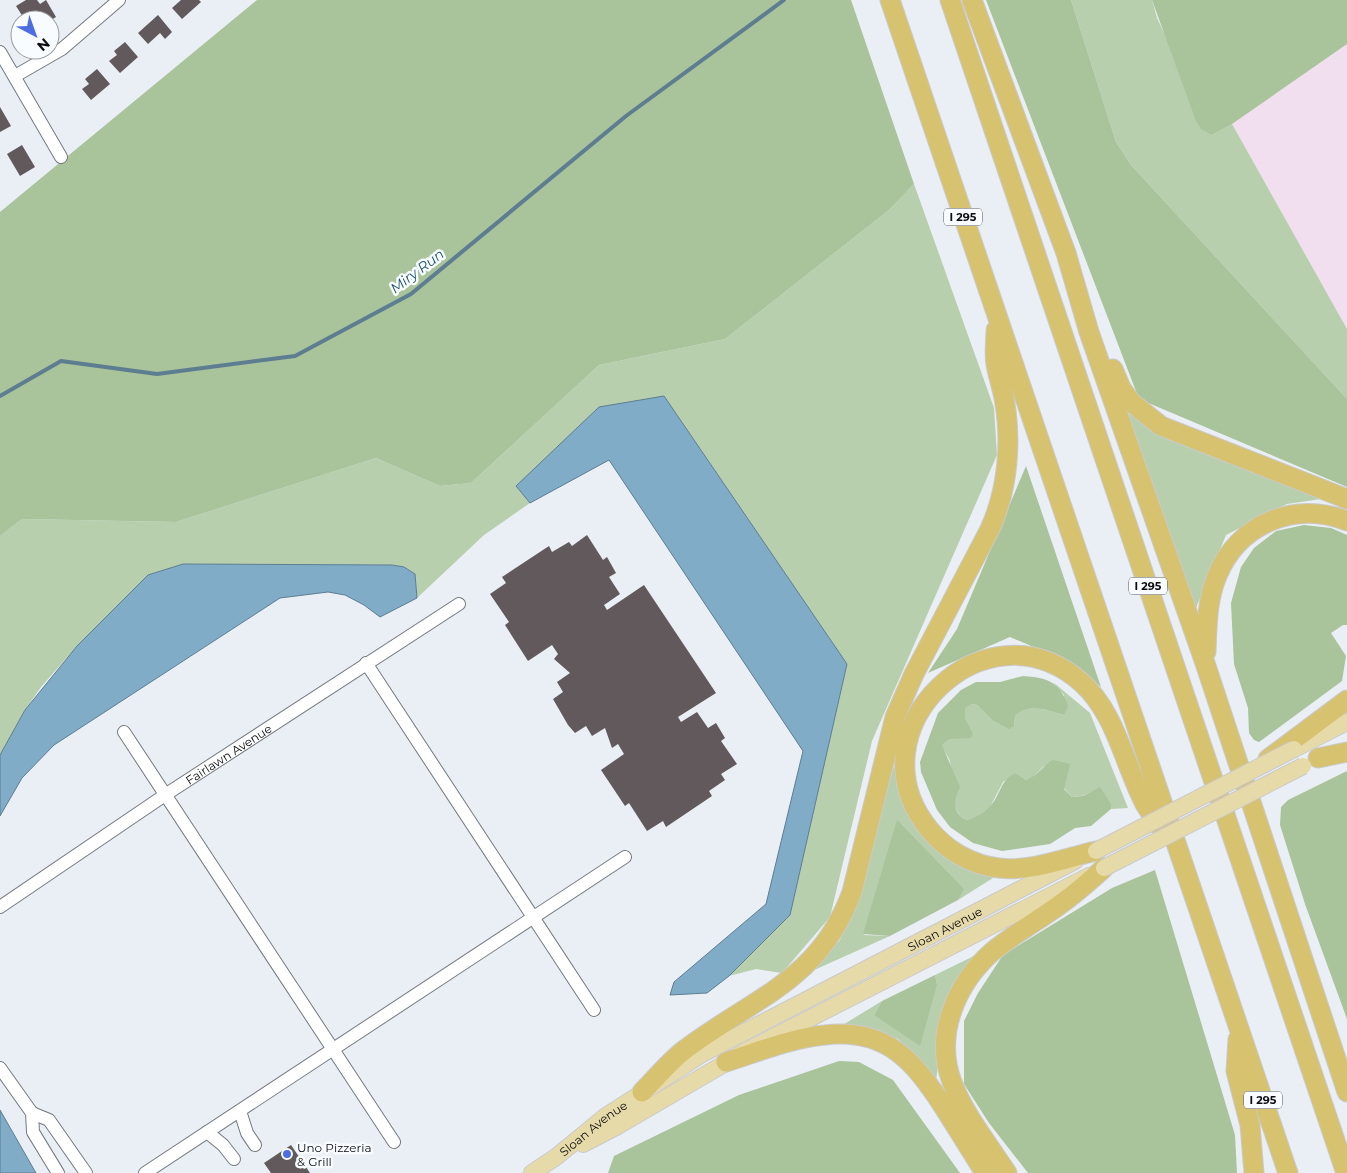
<svg xmlns="http://www.w3.org/2000/svg" width="1347" height="1173" font-family="Montserrat,sans-serif">
<style>
.industrial{fill:#f1deee}
.green{fill:#b8cfad}
.forest{fill:#a9c39b}
.water{fill:#80acc8;stroke:#5d7d91}
.lines{fill:none;stroke-linecap:round;stroke-linejoin:round}
.stream{stroke:#5d7d91;stroke-width:4}
.building{fill:#61595b}
.minor-casing{stroke:#747a7f;stroke-width:14}
.major-casing{stroke:#cacaca;stroke-width:18}
.highway-casing{stroke:#cacaca;stroke-width:21}
.minor{stroke:#fff;stroke-width:12}
.major{stroke:#e7daa9;stroke-width:16}
.highway{stroke:#d7c270;stroke-width:19}
.major-bridge-casing{stroke:#cacaca;stroke-width:18;stroke-linecap:butt}
.major-bridge{stroke:#e7daa9;stroke-width:16}
.poi-dot{fill:#4d6ee2;stroke:#f9fcff;stroke-width:2}
.labels{text-anchor:middle;dominant-baseline:central;stroke-width:5;stroke-linejoin:round;paint-order:stroke}
.shield{fill:#f9fcff;stroke:#535558;stroke-width:1}
.shield-label{font-size:11px;font-weight:bold;fill:#0c0e10}
.street-label{font-size:12px;fill:#0c0e10;stroke:#f9fcff}
.poi-label{font-size:12px;fill:#0c0e10;stroke:#f9fcff;text-anchor:start}
.water-label{font-size:14px;font-style:italic;fill:#1b516e;stroke:#f9fcff}
</style>
<rect width="100%" height="100%" fill="#e9eff5"/>
<path class="industrial" d="M1347 44V329L1232 124Z"/>
<path class="green" d="M1071 0H1152L1157 18 1212 135 1232 124 1347 329V399L1131 165 1116 142Z
M914 184 994 408 997 455 872 741 830 917 782 973 756 969 729 976 790 915 847 664 664 396 516 486 530 503 484 535 417 598 415 574 404 567 392 565 183 564 149 575 77 646 41 687 25 710 0 755V536L22 519 176 522 376 458 440 486 471 483 599 365 725 339 889 210Z
M1126 414 1131 415 1163 437 1321 499 1287 504 1226 535 1196 608Z
M1053 682 1090 713 1128 808 1111 809 1112 805 1100 788 1082 796 1072 797 1044 766 1031 779 1026 780 1016 773 1003 782 990 807 977 817 967 820C947 812 954 780 950 762 949 755 943 752 942 745L950 739 973 733 965 718 964 708 972 704 977 705 991 719 1014 726 1015 716C1030 703 1046 710 1064 715V695Z
M894 765 917 824 953 861 993 878 958 900 963 889 863 935 890 936 812 971 840 940 865 873Z
M976 955 945 1008 936 1081 898 1039 841 1026 882 1001 874 1015 937 984 935 975Z"/>
<path class="forest" d="M257 0H851L914 184 889 210 725 339 599 365 471 483 440 486 376 458 176 522 22 519 0 536V212Z
M986 0H1071L1116 142 1131 165 1347 399V487L1139 399Z
M1152 0H1347V44L1232 124 1212 135 1201 129 1196 121Z
M1026 466 1101 687 1074 664 1010 637 928 673 957 629Z
M1304 525 1331 528 1347 535V625H1343L1331 633 1346 656 1342 681 1259 742 1254 740 1249 733 1248 708 1234 664 1231 603 1241 567 1254 548 1276 531Z
M1023 676C1048 678 1059 681 1068 706L1064 715C1046 710 1030 703 1015 716L1014 726 1009 729 991 719 977 705 972 704 965 708V718L973 733 971 738 950 739 942 745 960 787C954 799 951 813 967 820 975 818 984 813 990 806 1001 795 1000 779 1016 773L1026 780C1036 777 1044 765 1053 760L1070 764 1064 789 1072 797 1083 796 1100 787 1112 805 1111 809 1091 826 1075 828 1050 844 1002 851 973 843 950 827 937 810 921 772 920 762 938 713 961 690 976 682H1000Z
M1347 771V1019L1305 904 1280 825 1281 807 1288 800Z
M897 820 964 889 958 900 890 936 863 934Z
M1155 870 1235 1135 1237 1173H1028L989 1123 964 1084V1021L978 993 1003 955 1112 888Z
M935 975 937 984 920 1046 874 1015 882 1001Z
M839 1061 859 1062 893 1080 960 1173H608L614 1156 739 1095Z"/>
<path class="water" d="M664 396 847 664 790 915 729 976 707 993 670 995 674 982 766 904 803 751 609 460 530 503 516 486 599 407Z
M183 564 392 565 404 567 415 574 417 598 380 617 364 605 345 595 328 592 280 598 54 745 22 778 0 816V755L25 710 77 646 148 575Z
M0 1110 36 1173H0Z"/>
<g class="lines">
<path class="stream" d="M0 396 61 361 157 374 295 356 411 294 626 116 784 0"/>
</g>
<path class="building" d="M26 0H37L40 4 46 0 56 17 51 20H30L28 17 25 20 16 6Z
M181 0H199L201 2 182 19 172 8Z
M158 15 172 32 165 39 160 33 148 44 138 33Z
M125 42 138 57 120 73 109 61 117 55 114 51Z
M97 69 110 84 91 100 82 89 89 84 85 79Z
M0 107 11 126 0 132Z
M22 145 35 167 20 176 7 154Z
M587 535 603 560 607 557 616 573 609 577 620 594 604 605 607 610 644 585 716 693 678 717 681 722 697 712 708 728 716 723 725 738 721 741 737 764 721 774 725 780 709 791 712 796 666 827 663 821 647 831 629 803 625 806 601 770 624 754 618 744 612 748 605 728 592 736 586 726 575 733 568 725 553 699 563 692 557 682 570 673 554 659 558 654 552 645 528 661 505 625 509 622 490 594 506 583 502 577 549 546 552 552 569 542 572 546Z
M291 1145 310 1173H271L264 1163Z"/>
<g class="lines">
<g class="minor-casing">
<g id="minor">
<path d="M0 52 61 157"/>
<path d="M15 76 62 49 119 0"/>
<path d="M366 663 594 1010"/>
<path d="M124 732 394 1142"/>
<path id="s1" d="M0 907 165 795 459 604"/>
<path d="M0 1068 32 1113 33 1132 58 1173"/>
<path d="M240 1111 247 1133 255 1145"/>
<path d="M32 1113 49 1120 86 1173"/>
<path d="M207 1132 223 1145 234 1159"/>
<path d="M145 1173 625 857"/>
</g>
</g>
<g class="major-casing">
<g id="major">
<path d="M1294 749 1347 722"/>
<path d="M583 1144 616 1127 746 1051 1089 876"/>
<path id="s2" d="M532 1173 556 1157 606 1116 702 1054 1075 861"/>
</g>
</g>
<g class="highway-casing">
<path id="highway" d="M890 0 1288 1173
M950 0 1346 1173
M972 0 1066 253 1089 332 1205 663 1347 1092
M1113 369 1121 388 1131 402 1161 426 1347 499
M1206 652C1207 626 1207 600 1217 576 1238 524 1295 500 1347 521
M1318 758 1347 752
M1268 759 1347 700
M1096 851C1065 858 1031 872 999 868 971 865 946 850 929 829 849 731 985 598 1081 682 1116 713 1124 764 1145 804 1151 814 1158 823 1164 833
M1238 1039 1236 1071 1250 1125 1254 1173
M726 1062C758 1052 791 1038 825 1035 887 1028 914 1061 945 1109 958 1130 972 1152 985 1173
M642 1092C656 1078 668 1063 683 1051 752 998 819 982 852 892L895 717 914 674 990 529C1008 489 1012 441 1004 398 1002 387 998 376 996 364 994 353 996 341 996 330
M1007 1173C988 1144 964 1114 952 1082 934 1035 956 984 992 952 1016 932 1045 917 1070 897 1082 888 1093 878 1104 868"/>
</g>
<use href="#minor" class="minor"/>
<use href="#major" class="major"/>
<use href="#highway" class="highway"/>
<g class="major-bridge-casing">
<path id="major-bridge" d="M1096 851 1294 749
M1104 868 1303 766"/>
</g>
<use href="#major-bridge" class="major-bridge"/>
</g>
<circle class="poi-dot" cx="287" cy="1154" r="5"/>
<g class="labels">
<g class="shield">
<rect x="944" y="208.5" width="38" height="17" rx="4"/>
<rect x="1129" y="577.5" width="38" height="17" rx="4"/>
<rect x="1244" y="1091.5" width="38" height="17" rx="4"/>
</g>
<g class="shield-label">
<text x="963" y="217">I 295</text>
<text x="1148" y="586">I 295</text>
<text x="1263" y="1100">I 295</text>
</g>
<g class="street-label">
<text stroke="none"><textPath href="#s1" startOffset="275">Fairlawn Avenue</textPath></text>
<text stroke="none"><textPath href="#s2" startOffset="481">Sloan Avenue</textPath></text>
<text stroke="none"><textPath href="#s2" startOffset="76">Sloan Avenue</textPath></text>
</g>
<g class="poi-label">
<text x="297" y="1147">Uno Pizzeria<tspan x="297" dy="14">&amp; Grill</tspan></text>
</g>
<g class="water-label">
<text transform="translate(417 271) rotate(-37)">Miry Run</text>
</g>
</g>
<g transform="translate(35 35) rotate(139)"><circle r="24" fill="#f9fcff" stroke="#9a9d9f"/>
<path d="M0-4L9 19L0 12L-9 19Z" fill="#4d6ee2"/>
<text y="-8" font-size="14" font-weight="bold" text-anchor="middle" fill="#0c0e10">N</text>
</g>
</svg>
